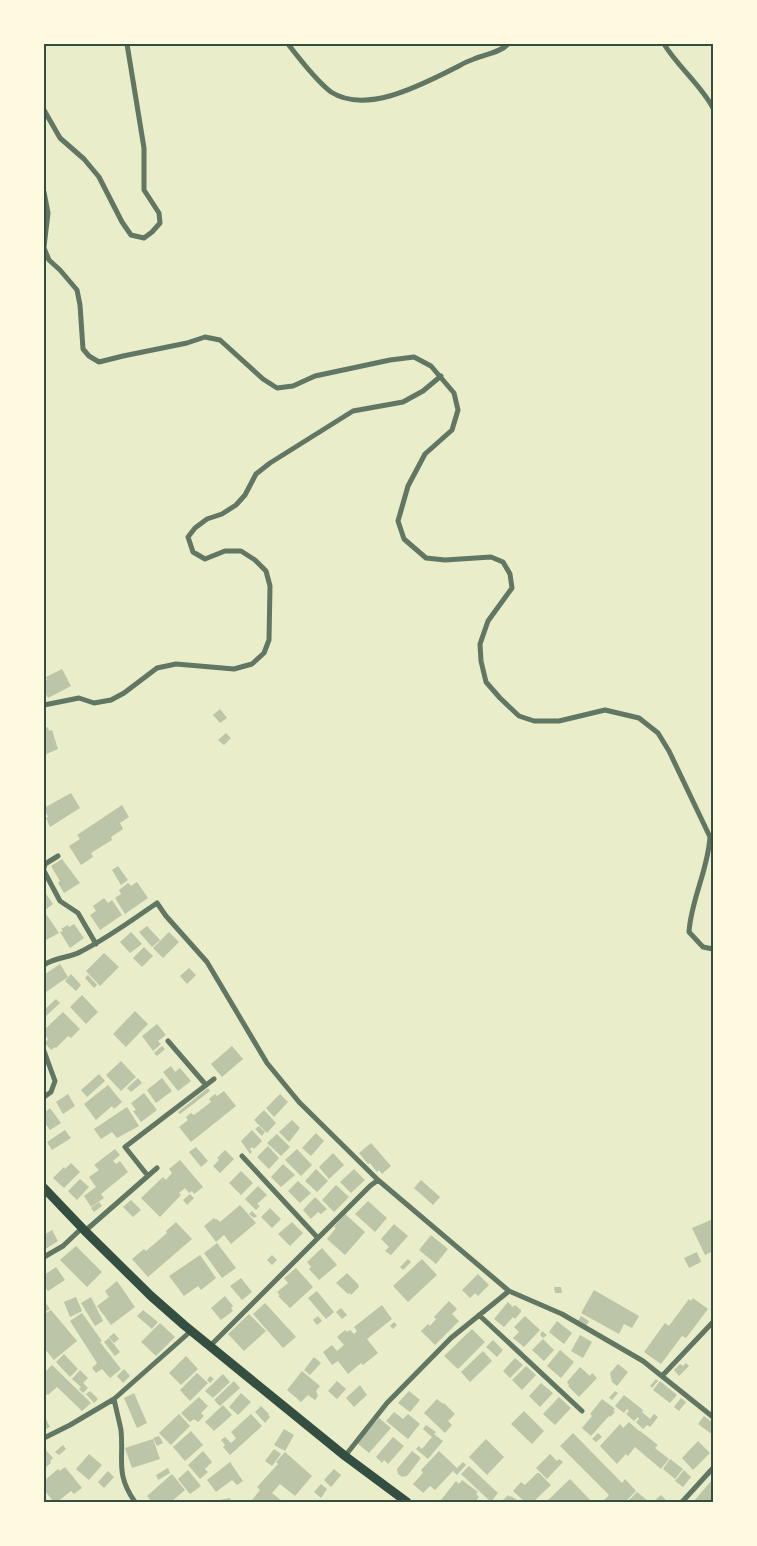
<svg xmlns="http://www.w3.org/2000/svg" width="757" height="1546" font-family="Inter,sans-serif">
<style>
.building{fill:#bcc5a7}
.lines{fill:none;stroke-linecap:round;stroke-linejoin:round}
.minor{stroke:#617663;stroke-width:5}
.secondary{stroke:#344e41;stroke-width:9}
.neatline{fill:none;stroke:#344e41;stroke-width:2}
</style>
<rect width="100%" height="100%" fill="#e9edc9"/>
<path class="building" d="M62 669 71 686 48 698 44 691V682L47 680 46 677Z
M220 709 227 718 220 723 213 715Z
M48 727 49 731 52 730 58 749 44 755V729Z
M226 733 231 738 224 745 218 740Z
M71 793 80 808 50 827 46 818 48 817 44 808Z
M122 805 129 817 120 823 123 829 111 837 112 840 91 853 93 857 81 865 69 846 80 839 77 835Z
M62 859 80 883 64 893 58 883 60 881 51 866Z
M118 866 128 880 121 885 112 870Z
M137 882 148 898 125 914 115 898 121 894 119 890 128 883 131 886Z
M44 891 53 904 44 911Z
M104 898 108 903 112 900 122 915 100 930 90 915 96 911 93 906Z
M46 914 59 933 46 940 44 935V915Z
M74 924 84 938 70 948 60 932 63 931 61 929 68 925 69 927Z
M147 926 160 940 152 947 139 932Z
M131 932 142 944 130 953 120 942Z
M169 932 179 942 163 958 153 948Z
M144 947 153 956 142 967 133 958Z
M104 953 119 967 100 986 86 971Z
M60 964 68 977 46 992 44 989V975Z
M189 968 196 975 187 984 180 976Z
M71 974 81 985 76 991 65 981Z
M88 975 97 985 94 988 85 978Z
M82 995 98 1012 86 1024 70 1007Z
M56 999 60 1003 46 1016 44 1010Z
M135 1011 148 1024 126 1047 113 1034Z
M63 1012 80 1029 71 1038 68 1036 56 1048 55 1047 51 1050 45 1043 48 1039 44 1034V1030Z
M157 1024 166 1035 158 1041 161 1044 153 1051 142 1036Z
M162 1046 165 1049 157 1056 154 1053Z
M232 1046 243 1059 222 1077 211 1064Z
M121 1061 136 1077 121 1091 106 1075Z
M171 1066 175 1072 180 1068 191 1081 178 1091 163 1072Z
M99 1074 105 1081 87 1097 81 1090Z
M138 1078 142 1083 131 1092 127 1088Z
M162 1078 172 1091 156 1103 147 1090Z
M108 1085 122 1102 114 1109 112 1106 96 1120 84 1104Z
M208 1088 210 1091 180 1114 178 1112Z
M224 1091 236 1106 191 1142 179 1127 188 1120 186 1117 191 1113 194 1115 211 1102 209 1099 215 1094 217 1096Z
M144 1093 157 1110 141 1122 133 1111 136 1110 131 1103Z
M68 1094 75 1106 63 1114 56 1102Z
M280 1094 288 1102 274 1117 266 1108Z
M127 1107 139 1126 117 1138 112 1132 101 1139 94 1129Z
M50 1108 61 1123 50 1130 44 1122V1113Z
M264 1110 276 1123 267 1133 254 1120Z
M292 1120 300 1128 289 1142 279 1132Z
M259 1126 265 1132 262 1136 255 1129Z
M65 1130 71 1138 52 1150 47 1142Z
M252 1130 262 1141 254 1149 252 1147 250 1149 252 1152 250 1154 241 1141Z
M316 1133 324 1141 311 1156 302 1148Z
M277 1134 290 1147 281 1156 267 1143Z
M371 1143 391 1166 382 1174 379 1170 377 1172 370 1163 368 1164 359 1153Z
M268 1146 279 1158 269 1169 257 1157Z
M196 1147 208 1161 201 1167 189 1152Z
M115 1149 120 1155 113 1161 116 1164 120 1161 128 1172 101 1194 104 1198 91 1207 84 1196 96 1187 89 1177 99 1170 94 1165Z
M297 1149 312 1165 301 1176 285 1160Z
M225 1150 234 1159 220 1173 213 1166 219 1160 217 1158Z
M333 1153 344 1165 329 1179 319 1167Z
M180 1160 203 1187 194 1194 192 1191 189 1193 185 1188 179 1193 181 1195 160 1217 141 1198 163 1177 166 1180 172 1173 169 1169Z
M71 1163 80 1172 64 1188 53 1178 64 1167 65 1169Z
M283 1164 295 1175 281 1187 271 1177Z
M316 1169 328 1181 317 1192 305 1181Z
M354 1169 365 1180 351 1193 340 1182Z
M241 1171 253 1183 241 1195 229 1183Z
M80 1179 89 1187 77 1200 68 1191Z
M421 1180 440 1197 433 1205 414 1188Z
M298 1181 311 1193 300 1203 288 1191Z
M336 1185 349 1197 334 1212 322 1200Z
M258 1186 267 1195 257 1204 260 1206 256 1210 245 1199Z
M190 1194 194 1198 187 1205 183 1200Z
M315 1197 327 1209 321 1214 318 1212 311 1219 303 1210Z
M131 1200 141 1210 133 1217 123 1207Z
M368 1201 387 1218 375 1232 355 1214Z
M99 1202 102 1206 94 1212 91 1208Z
M240 1205 256 1223 231 1244 224 1235 216 1242 204 1226 214 1218 216 1220 217 1219 220 1222Z
M270 1208 281 1219 272 1228 261 1217Z
M252 1211 257 1216 254 1218 249 1214Z
M345 1214 365 1232 345 1255 327 1239 336 1228 334 1227Z
M713 1219V1251L705 1255 692 1228Z
M176 1222 192 1239 148 1277 132 1259 144 1249 146 1251 167 1233 166 1231Z
M292 1222 303 1233 290 1246 278 1234Z
M394 1224 408 1236 391 1255 385 1251 389 1247 381 1239Z
M52 1230 58 1241 44 1250V1235Z
M431 1235 448 1249 436 1264 419 1250Z
M217 1243 236 1268 222 1278 204 1253Z
M76 1246 102 1272 87 1287 60 1260Z
M322 1248 337 1265 319 1280 309 1269 311 1267 307 1262Z
M697 1252 701 1262 689 1268 684 1258Z
M200 1255 216 1278 201 1290 198 1286 184 1296 169 1276Z
M272 1255 277 1260 272 1265 267 1260Z
M408 1259 411 1262 403 1270 400 1267Z
M422 1259 437 1275 408 1302 393 1286Z
M56 1267 65 1280 48 1291 44 1286V1275Z
M296 1268 313 1287 290 1308 278 1296 280 1295 277 1292 288 1283 284 1278Z
M347 1273 358 1284 359 1287 351 1295 350 1293 348 1294 336 1283Z
M478 1274 489 1285 478 1296 475 1293 470 1298 462 1290Z
M241 1278 252 1292 242 1300 230 1286Z
M117 1281 135 1307 111 1325 97 1306 109 1297 105 1291Z
M554 1287H561L562 1293H555Z
M594 1290 639 1316 632 1328 624 1324 619 1334 581 1313Z
M317 1291 334 1312 326 1319 308 1298Z
M225 1296 233 1306 231 1308 233 1311 221 1320 211 1308Z
M76 1297 82 1311 70 1317 64 1302Z
M91 1297 103 1321 95 1326 81 1303Z
M693 1298 708 1309 686 1338 682 1336 661 1364 644 1352 665 1323 669 1326 689 1299 691 1301Z
M44 1300 50 1309 44 1313Z
M449 1301 457 1309 452 1314 459 1321 435 1345 421 1331 428 1324 430 1326 436 1319 434 1317Z
M508 1302 513 1307 515 1305 521 1310V1312L515 1319 513 1317 504 1327 494 1319Z
M265 1303 296 1337 283 1348 253 1314Z
M382 1305 392 1319 367 1339 378 1353 363 1365 361 1363 348 1374 338 1361 332 1365 323 1352 332 1345 337 1351 344 1345 337 1337 345 1330 347 1332 350 1330 354 1334 357 1331 354 1327Z
M341 1308 347 1315 342 1319 336 1312Z
M51 1310 77 1341 54 1360 44 1348V1314Z
M143 1310 158 1322 152 1329 137 1316Z
M82 1313 102 1341 100 1342 121 1369 110 1378 102 1369 96 1373 92 1368 97 1363 70 1321Z
M249 1314 266 1331 244 1351 228 1334Z
M318 1316 322 1321 317 1325 313 1320Z
M525 1316 540 1330 524 1347 513 1338 519 1332 514 1327Z
M581 1316 589 1321 586 1326 578 1321Z
M557 1321 572 1333 564 1344 549 1332Z
M394 1322 397 1325 393 1329 390 1326Z
M160 1323 175 1337 156 1356 141 1342Z
M472 1329 485 1342 458 1369 444 1356Z
M542 1331 547 1335 543 1338 540 1335Z
M114 1333 119 1339 114 1343 109 1337Z
M580 1335 592 1342 583 1358 571 1351Z
M109 1338 120 1352 115 1356 104 1342Z
M543 1339 554 1350 544 1361 532 1350Z
M493 1340 503 1350 497 1357 486 1347Z
M560 1350 574 1362 561 1378 547 1366Z
M483 1351 492 1361 470 1382 461 1372Z
M64 1354 78 1369 70 1377 56 1362Z
M186 1356 198 1369 181 1385 169 1373Z
M314 1357 321 1363 310 1375 304 1370Z
M515 1358 523 1365 510 1378 503 1371Z
M686 1363 689 1366 679 1376 674 1370 680 1364 683 1366Z
M618 1364 628 1372 617 1386 612 1382 610 1373Z
M52 1365 91 1403 82 1411 57 1387 48 1395 47 1394 44 1397V1369L46 1371Z
M526 1366 536 1375 522 1390 512 1380Z
M580 1367 590 1376 592 1373 597 1378 579 1397 568 1386 569 1385 567 1382Z
M124 1369 130 1376 123 1383 117 1376Z
M80 1370 88 1378 83 1383 88 1388 83 1393 79 1389 81 1387 72 1379Z
M302 1371 320 1386 316 1391 318 1396 315 1400 308 1395 301 1402 287 1390Z
M197 1373 208 1383 190 1401 180 1390Z
M223 1374 230 1382 213 1398 205 1391Z
M210 1376 214 1379 210 1383 207 1380Z
M656 1379 658 1381 652 1388 650 1386Z
M234 1381 240 1388 220 1406 214 1400Z
M337 1381 346 1389 337 1399 328 1391Z
M660 1381 677 1395 670 1403 653 1390Z
M541 1383 553 1393 540 1407 529 1396Z
M360 1385 367 1395 354 1407 346 1398Z
M90 1391 98 1399 94 1403 86 1394Z
M409 1391 420 1400 410 1412 398 1403Z
M615 1391 618 1393 612 1400 609 1398Z
M134 1393 147 1423 137 1428 124 1398Z
M241 1393 251 1402 238 1415 229 1407Z
M624 1395 643 1410 642 1412 650 1419 654 1414 658 1417 650 1427 647 1425 643 1429 636 1422 639 1419 638 1417 634 1421 626 1414 629 1411 627 1409 624 1413 615 1406Z
M199 1397 208 1406 201 1413 204 1416 198 1422 194 1419 190 1422 181 1413Z
M559 1397 571 1408 555 1425 543 1414Z
M681 1398 686 1402 679 1411 674 1407Z
M437 1399 443 1404 444 1403 455 1414 448 1421 452 1425 445 1433 424 1413Z
M602 1399 615 1409 613 1411 615 1412 610 1417 609 1416 591 1436 582 1428 592 1416 590 1414Z
M223 1405 232 1415 214 1431 205 1422Z
M261 1406 269 1414 268 1415 270 1417 265 1423 255 1412Z
M524 1411 544 1431 532 1444 511 1424Z
M394 1412 403 1419 408 1414 420 1424 408 1439 386 1421Z
M179 1414 190 1426 171 1445 159 1433Z
M251 1414 262 1426 230 1455 223 1447 225 1445 221 1440 225 1437 231 1443 236 1438 231 1432Z
M704 1416 713 1423V1435L698 1424Z
M379 1418 391 1428 369 1453 357 1443Z
M46 1419 50 1427 44 1430V1420Z
M629 1422 639 1431H640L658 1445 655 1448 669 1459 661 1469 635 1447 628 1456 626 1454 617 1464 600 1446 620 1424 623 1428Z
M426 1425 436 1432 434 1434 443 1441 428 1459 416 1449 419 1446 422 1449 432 1437 423 1429Z
M284 1429 294 1435 285 1451 274 1445Z
M191 1431 203 1445 185 1461 173 1447Z
M573 1433 622 1483 625 1479 636 1491 625 1502H604L603 1501 609 1495 560 1446Z
M598 1433 602 1437 596 1442 592 1439Z
M159 1436 163 1443 157 1446 153 1438Z
M393 1437 404 1446 388 1464 384 1460 382 1463 376 1457Z
M153 1439 160 1459 132 1468 125 1448Z
M486 1439 504 1457 487 1475 469 1457Z
M698 1441 710 1453 693 1470 682 1458Z
M63 1445 66 1449 59 1455 55 1452Z
M44 1448 53 1458 50 1461 51 1463 45 1468 44 1466Z
M274 1449 281 1454 272 1466 265 1461Z
M203 1451 212 1462 205 1469 208 1472 200 1479 188 1465Z
M412 1451 421 1458 407 1476 402 1477 398 1474 397 1469Z
M439 1451 457 1468 463 1462 466 1465 457 1475 453 1471 435 1490 430 1486 423 1493 413 1484 423 1473 421 1470Z
M285 1452 312 1476 295 1496 280 1484 272 1493 283 1502H255L252 1500 260 1490 257 1487 278 1464 276 1462Z
M89 1454 102 1465 89 1480 76 1469Z
M550 1454 557 1461 559 1459 563 1462 547 1479 536 1468Z
M670 1459 683 1469 675 1479 663 1469Z
M230 1462 243 1481 237 1485 232 1480 216 1492 207 1480Z
M469 1466 498 1493 491 1502 461 1474Z
M65 1467 82 1488 74 1494 71 1491 57 1502H54L44 1490V1481L58 1469 60 1471Z
M168 1468 170 1473 158 1480 156 1475Z
M334 1469 341 1475 331 1487 324 1480Z
M188 1470 201 1486 190 1494 178 1479Z
M684 1470 691 1477 683 1487 675 1481Z
M108 1471 114 1477 104 1488 98 1482Z
M537 1473H539L551 1485 533 1502H525L513 1491 521 1482 525 1485Z
M172 1474 185 1490 171 1502H152L147 1496Z
M570 1479 592 1502H546Z
M462 1480 478 1492 476 1494 479 1497 475 1502H444L441 1500 456 1481 459 1484Z
M712 1480 713 1481V1502H696L694 1501Z
M321 1484 327 1489 321 1498 314 1492Z
M637 1492 642 1496 649 1502H627Z
M508 1495 510 1497 511 1496 520 1502H501Z
M661 1495 668 1502H653Z
M230 1498 231 1502H221L220 1500Z"/>
<g class="lines">
<path class="minor" d="M288 44C298 57 319 83 331 92 367 115 423 84 457 67 462 64 468 61 474 59 485 54 500 53 508 44
M664 44C678 67 701 85 713 108
M44 110 60 138 84 159 99 177 122 222 131 235 144 238 152 232 160 223 159 213 144 190V148L127 44
M44 192 48 213 44 247
M44 248 49 260 60 270 77 290 80 305 83 349 89 356 99 362 123 356 187 343 205 337 220 340 263 379 277 388 293 386 315 376 390 360 414 357 431 366 454 393 458 410 452 430 425 454 408 486 398 521 404 539 426 558 445 560 491 557 503 562 510 574 512 588 488 621 480 644 481 661 486 682 500 698 519 716 534 721H559L605 710 639 718 658 733 669 751 710 837C708 870 691 900 689 932L703 947 713 949
M44 705 79 698 94 703 111 700 124 693 157 668 176 664 234 669 252 664 264 653 269 640 270 586 266 571 255 560 241 551H225L205 559 193 552 188 537 195 528 207 519 222 514 236 505 245 495 256 474 270 463 353 411 403 402 423 391 441 376
M44 868 45 864 58 856
M44 871 60 901 78 913 96 944
M44 965C55 957 69 958 80 952 108 938 132 920 157 903L166 916 207 962 267 1063 299 1102 378 1180
M168 1041 206 1085
M44 1051 55 1081 51 1092 44 1097
M242 1156 317 1237
M148 1176 125 1147 214 1079
M85 1231 157 1168
M44 1257 63 1246 82 1228
M479 1315 582 1411
M210 1346 370 1186 378 1180 509 1291 562 1314 643 1361 713 1417
M662 1376 713 1322
M114 1399C116 1409 119 1420 121 1430 124 1461 115 1473 135 1502
M44 1438 70 1425 114 1399 191 1331
M345 1456 387 1403 451 1338 509 1291
M682 1502 713 1468"/>
<path class="secondary" d="M44 1188 85 1231 151 1296 184 1325 345 1456 407 1502"/>
</g>
<rect width="757" height="1546" fill="none" stroke="#fefae0" stroke-width="90"/>
<rect x="45" y="45" width="667" height="1456" class="neatline"/>
</svg>
